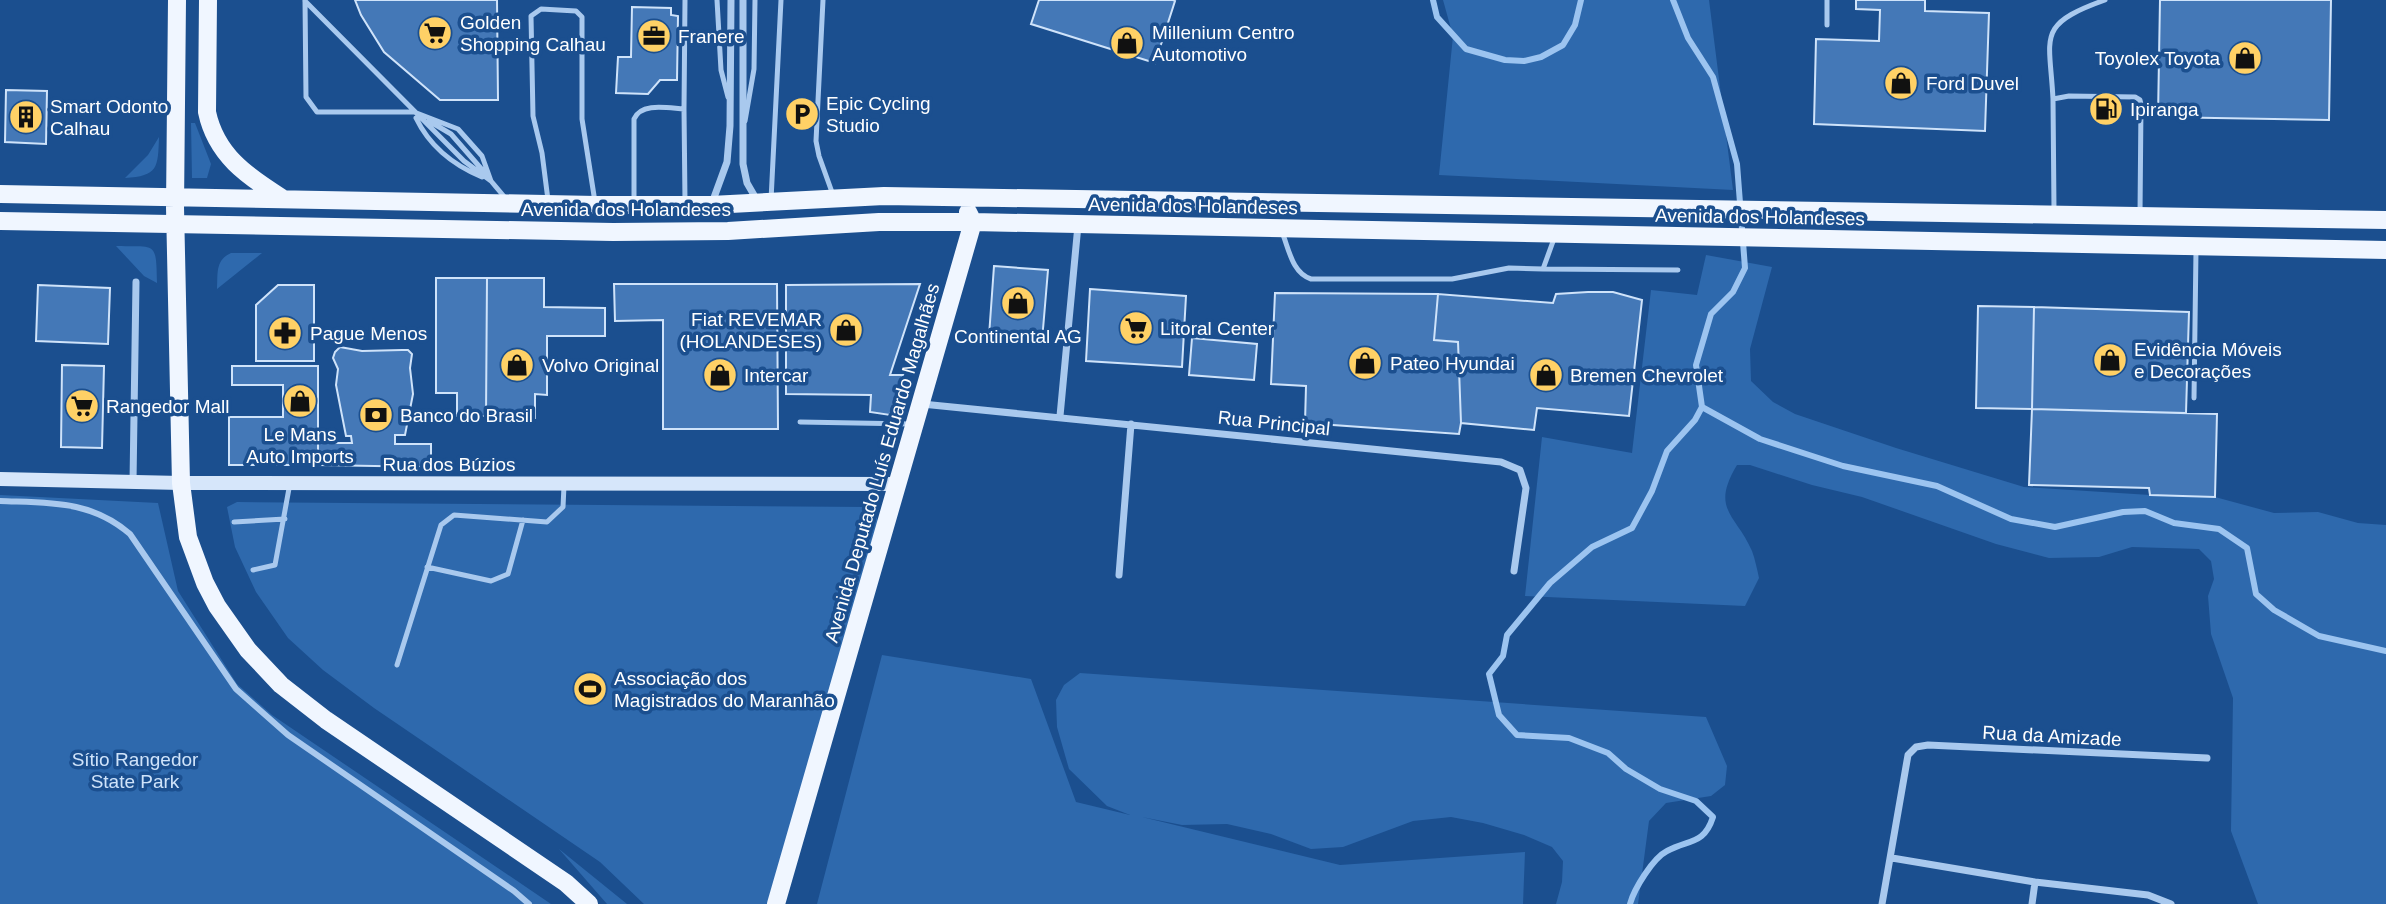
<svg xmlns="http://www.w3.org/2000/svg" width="2386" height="904" font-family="Helvetica,sans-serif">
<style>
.green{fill:#2e69ad}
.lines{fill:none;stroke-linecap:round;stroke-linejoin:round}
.stream{stroke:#9cc4f0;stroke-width:6}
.building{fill:#4478b7;stroke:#cfe3fa;stroke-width:2}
.service{stroke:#a9c9ee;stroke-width:5}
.pedestrian{stroke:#a9c9ee;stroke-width:6}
.minor{stroke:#a9c9ee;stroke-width:7}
.secondary{stroke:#d6e6fa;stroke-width:14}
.primary{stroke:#f0f6ff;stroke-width:18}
.labels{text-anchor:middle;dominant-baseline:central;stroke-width:7;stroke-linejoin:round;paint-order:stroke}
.poi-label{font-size:19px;fill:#fff;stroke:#1b4f8f;text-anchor:start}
.street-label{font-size:19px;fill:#fff;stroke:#1b4f8f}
.park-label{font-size:19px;fill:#cfe3fa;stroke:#1b4f8f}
</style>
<rect width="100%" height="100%" fill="#1b4f8f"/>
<path class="green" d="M1443 0H1709L1733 190 1439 175 1453 36Z
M191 123H195L211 164 207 178H192Z
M159 137C158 168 158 176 125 178L148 155Z
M116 246C157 247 156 241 157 283L144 276Z
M231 253H262L217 289C218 274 215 260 231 253Z
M1706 255 1772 267 1750 349 1751 381 1773 402 1795 414 1896 448 2024 487 2150 495 2215 497 2274 513 2318 512 2358 523 2386 525V904H2258L2231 831 2233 698 2211 634 2208 596 2214 579 2211 561 2199 549 2132 547 2099 557 2049 558 1996 544 1862 497 1812 485 1750 465H1737C1710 510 1736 514 1752 551 1755 559 1757 569 1759 578L1745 606 1525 596 1542 437 1632 453 1651 290 1697 295Z
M0 495 158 503 178 591 237 684 272 715 551 904H0Z
M237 502 867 507 873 510 880 525 767 904H644L600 862 374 708 323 670 288 638 256 592 235 547 227 507Z
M882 655 1031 679 1076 802 1130 815 1107 806 1069 769 1057 727 1056 700 1064 685 1080 673 1706 717 1727 766 1725 785 1711 796 1666 803 1649 821 1638 904H1556L1562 882 1563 861 1552 847 1524 835 1483 823 1451 817 1413 821 1343 847 1311 849 1271 834 1227 824 1182 825 1142 817 1340 865 1525 852 1523 904H817Z
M559 849 627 904H607Z"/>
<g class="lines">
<path class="stream" d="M1433 0 1437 17 1466 49 1505 60 1524 61 1541 57 1563 45 1575 25 1581 0
M1673 0 1688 38 1713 77 1737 164 1745 268 1733 292 1711 314 1696 365 1702 407 1760 439 1843 466 1937 486 2011 519 2055 527 2123 512 2145 511 2174 523 2219 529 2247 548 2256 594 2274 610 2319 636 2386 651
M1630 904C1634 889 1653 858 1667 851 1689 839 1704 845 1713 817L1696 801 1660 789 1626 769 1608 753 1569 738 1517 735 1499 715 1489 674 1503 656 1507 635 1550 583 1592 547 1632 528 1652 491 1667 451 1695 420 1702 407"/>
</g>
<path class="building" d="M355 0H497L498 100H440L384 52 361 15Z
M1039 0H1173L1175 1 1155 63 1031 24Z
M1856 0H1925V11L1989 13 1985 131 1814 124 1816 39 1879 41 1880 10 1856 9Z
M2160 0H2331L2329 120 2158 117Z
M632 7 671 8V15L678 16 677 80H660L648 94 616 93 618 57H631Z
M6 90 47 91 46 144 5 142Z
M994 266 1048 270 1042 341 989 336Z
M436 278H487L486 416H457V393H436Z
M487 278H544V307L605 308V336H547V395L535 394V418L486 416Z
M614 284H777L778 429H663V320L615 321Z
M920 284 890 375H903L890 415 870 412 871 395 786 394V285Z
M38 285 110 288 108 344 36 341Z
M278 285H314V361H256V305Z
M1090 289 1186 296 1182 367 1086 361Z
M1588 292H1613L1642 300 1629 416 1537 408 1534 430 1461 423 1458 342 1434 340 1438 294 1553 303 1556 294Z
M1275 293 1438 294 1434 340 1458 342 1461 423 1459 434 1305 423 1306 386 1271 384Z
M1978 306 2034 307 2032 409 1976 408Z
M2034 307 2189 312 2186 413 2032 409Z
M1192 338 1257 344 1254 380 1189 375Z
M340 347 362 351 402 350H408L412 354 410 368 413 394 405 435H395V444H431V467L318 465V443H352L351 436H346L336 385 338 369 333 358 335 352Z
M62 365 104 366 102 448 61 447Z
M232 366H318V465H229V417H283V385H232Z
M2032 409 2217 414 2215 497 2150 495 2149 488 2029 485Z"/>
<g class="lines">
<path class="service" d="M305 0 306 97 317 112H414L458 129 482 156 491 181
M717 0 721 70 728 97
M823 0 816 141 819 156 833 195
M305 1 464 161 491 181
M1827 25V0
M2053 99C2050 36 2035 25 2105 0
M684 109 685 202
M416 118C430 147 453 165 482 177
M429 121 451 134 485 173
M745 121 754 69 755 0
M491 181 507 200
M548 200 542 153 533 116 531 16 541 9 576 11 582 17V119L595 202
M771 200 781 0
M634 202V119C641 102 668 108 684 109L685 0
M2054 210 2053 99 2069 96 2135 97 2140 100 2141 104 2140 213
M1282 232C1289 249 1292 273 1311 279H1452L1509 268 1543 269 1555 236
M1543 269 1678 270
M2194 398 2196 250
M800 422 912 424
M234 522 285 519
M427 567 491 581 508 574 523 520
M253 570 275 565 290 483
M397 665 441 525 454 515 547 522 563 507 564 486"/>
<path class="pedestrian" d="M0 501C49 503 91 500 130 534L236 689 288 735 514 891 529 904"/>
<path class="minor" d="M743 0V164L747 183 758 202
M712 203 727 162 730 126 731 0
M922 404 1501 462 1520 470 1526 488 1514 571
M1060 416 1078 225
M133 482 136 282
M1119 575 1131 424
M1892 858 2035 882 2148 895 2171 904
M1882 904 1908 755 1916 747 1928 745 2207 758
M2032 904 2035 882"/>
<path class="secondary" d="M0 479 181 483 898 484"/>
<path class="primary" d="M177 0 175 207 181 483 188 537 205 583 217 606 248 650 281 685 326 720 566 883 589 904
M208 0 207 112C216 155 247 176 282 198
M0 194 596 205H711L884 196 2386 220
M0 221 613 232 728 231 879 222H973L2386 250
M776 904 973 222 968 212"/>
</g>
<defs>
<g id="supermarket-disc" transform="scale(1.75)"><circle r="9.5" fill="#ffd166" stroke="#1b4f8f"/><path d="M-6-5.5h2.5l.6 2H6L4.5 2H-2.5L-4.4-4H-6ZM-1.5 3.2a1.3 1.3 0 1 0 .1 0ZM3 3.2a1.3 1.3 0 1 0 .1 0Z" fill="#111"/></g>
<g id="office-disc" transform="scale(1.75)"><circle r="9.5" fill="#ffd166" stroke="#1b4f8f"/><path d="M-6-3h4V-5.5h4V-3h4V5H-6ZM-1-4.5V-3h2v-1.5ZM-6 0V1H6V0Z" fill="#111"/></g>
<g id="shop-disc" transform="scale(1.75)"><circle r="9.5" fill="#ffd166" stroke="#1b4f8f"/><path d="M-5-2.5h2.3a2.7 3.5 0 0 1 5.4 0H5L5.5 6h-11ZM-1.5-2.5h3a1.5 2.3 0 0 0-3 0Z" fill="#111"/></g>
<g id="fuel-disc" transform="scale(1.75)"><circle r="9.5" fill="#ffd166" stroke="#1b4f8f"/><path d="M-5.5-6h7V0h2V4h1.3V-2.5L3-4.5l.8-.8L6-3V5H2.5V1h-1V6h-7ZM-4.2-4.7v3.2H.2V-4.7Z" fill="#111"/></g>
<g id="parking-disc" transform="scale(1.75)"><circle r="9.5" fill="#ffd166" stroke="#1b4f8f"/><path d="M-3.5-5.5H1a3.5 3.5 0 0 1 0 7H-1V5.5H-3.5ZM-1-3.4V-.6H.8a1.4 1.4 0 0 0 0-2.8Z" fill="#111"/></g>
<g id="building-disc" transform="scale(1.75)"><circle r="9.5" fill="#ffd166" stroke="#1b4f8f"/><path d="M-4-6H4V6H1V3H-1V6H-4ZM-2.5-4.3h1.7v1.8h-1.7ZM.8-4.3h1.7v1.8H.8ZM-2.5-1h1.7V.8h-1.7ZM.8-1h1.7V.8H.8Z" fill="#111"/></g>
<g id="pharmacy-disc" transform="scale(1.75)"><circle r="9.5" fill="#ffd166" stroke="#1b4f8f"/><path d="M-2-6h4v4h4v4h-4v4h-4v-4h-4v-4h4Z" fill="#111"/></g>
<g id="bank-disc" transform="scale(1.75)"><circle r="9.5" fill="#ffd166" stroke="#1b4f8f"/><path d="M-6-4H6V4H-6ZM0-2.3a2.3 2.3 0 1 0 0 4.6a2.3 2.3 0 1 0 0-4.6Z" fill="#111"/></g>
<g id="stadium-disc" transform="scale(1.75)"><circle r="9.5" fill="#ffd166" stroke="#1b4f8f"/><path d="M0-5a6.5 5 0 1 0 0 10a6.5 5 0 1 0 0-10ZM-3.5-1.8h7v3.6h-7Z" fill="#111"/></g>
</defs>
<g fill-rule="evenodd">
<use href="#supermarket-disc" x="435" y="33"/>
<use href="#office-disc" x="654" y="36"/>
<use href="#shop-disc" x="1127" y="43"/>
<use href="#shop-disc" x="2245" y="58"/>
<use href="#shop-disc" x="1901" y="83"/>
<use href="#fuel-disc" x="2106" y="109"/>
<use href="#parking-disc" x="802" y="114"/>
<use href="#building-disc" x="26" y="117"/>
<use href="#shop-disc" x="1018" y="303"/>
<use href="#supermarket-disc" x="1136" y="328"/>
<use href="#shop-disc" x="846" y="330"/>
<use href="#pharmacy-disc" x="285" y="333"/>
<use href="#shop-disc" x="2110" y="360"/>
<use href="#shop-disc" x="1365" y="363"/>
<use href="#shop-disc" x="517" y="365"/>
<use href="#shop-disc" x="720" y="375"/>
<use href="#shop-disc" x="1546" y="375"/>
<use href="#shop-disc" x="300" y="401"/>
<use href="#supermarket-disc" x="82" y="406"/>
<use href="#bank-disc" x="376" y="415"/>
<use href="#stadium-disc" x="590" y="689"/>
</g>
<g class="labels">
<g class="poi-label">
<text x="460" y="22">Golden<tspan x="460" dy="22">Shopping Calhau</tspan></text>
<text x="1152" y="32">Millenium Centro<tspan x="1152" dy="22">Automotivo</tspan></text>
<text x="678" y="36">Franere</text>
<text x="2220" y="58" text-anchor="end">Toyolex Toyota</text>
<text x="1926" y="83">Ford Duvel</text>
<text x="826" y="103">Epic Cycling<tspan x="826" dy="22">Studio</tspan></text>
<text x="50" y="106">Smart Odonto<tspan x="50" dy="22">Calhau</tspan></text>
<text x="2130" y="109">Ipiranga</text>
<text x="822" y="319" text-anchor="end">Fiat REVEMAR<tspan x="822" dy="22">(HOLANDESES)</tspan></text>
<text x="1160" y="328">Litoral Center</text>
<text x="310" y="333">Pague Menos</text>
<text x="1018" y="336" text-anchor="middle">Continental AG</text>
<text x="2134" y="349">Evidência Móveis<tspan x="2134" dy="22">e Decorações</tspan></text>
<text x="1390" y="363">Pateo Hyundai</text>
<text x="542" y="365">Volvo Original</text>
<text x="744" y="375">Intercar</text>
<text x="1570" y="375">Bremen Chevrolet</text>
<text x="106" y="406">Rangedor Mall</text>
<text x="400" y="415">Banco do Brasil</text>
<text x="300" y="434" text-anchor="middle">Le Mans<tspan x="300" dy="22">Auto Imports</tspan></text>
<text x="614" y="678">Associação dos<tspan x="614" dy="22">Magistrados do Maranhão</tspan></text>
</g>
<g class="street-label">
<text transform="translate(1193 206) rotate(1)">Avenida dos Holandeses</text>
<text x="626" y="209">Avenida dos Holandeses</text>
<text transform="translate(1760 217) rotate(1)">Avenida dos Holandeses</text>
<text transform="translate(1274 423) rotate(6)">Rua Principal</text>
<text transform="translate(882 463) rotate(-74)">Avenida Deputado Luís Eduardo Magalhães</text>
<text x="449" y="464">Rua dos Búzios</text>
<text transform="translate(2052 736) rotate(3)">Rua da Amizade</text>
</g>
<g class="park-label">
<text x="135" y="759">Sítio Rangedor<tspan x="135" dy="22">State Park</tspan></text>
</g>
</g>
</svg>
